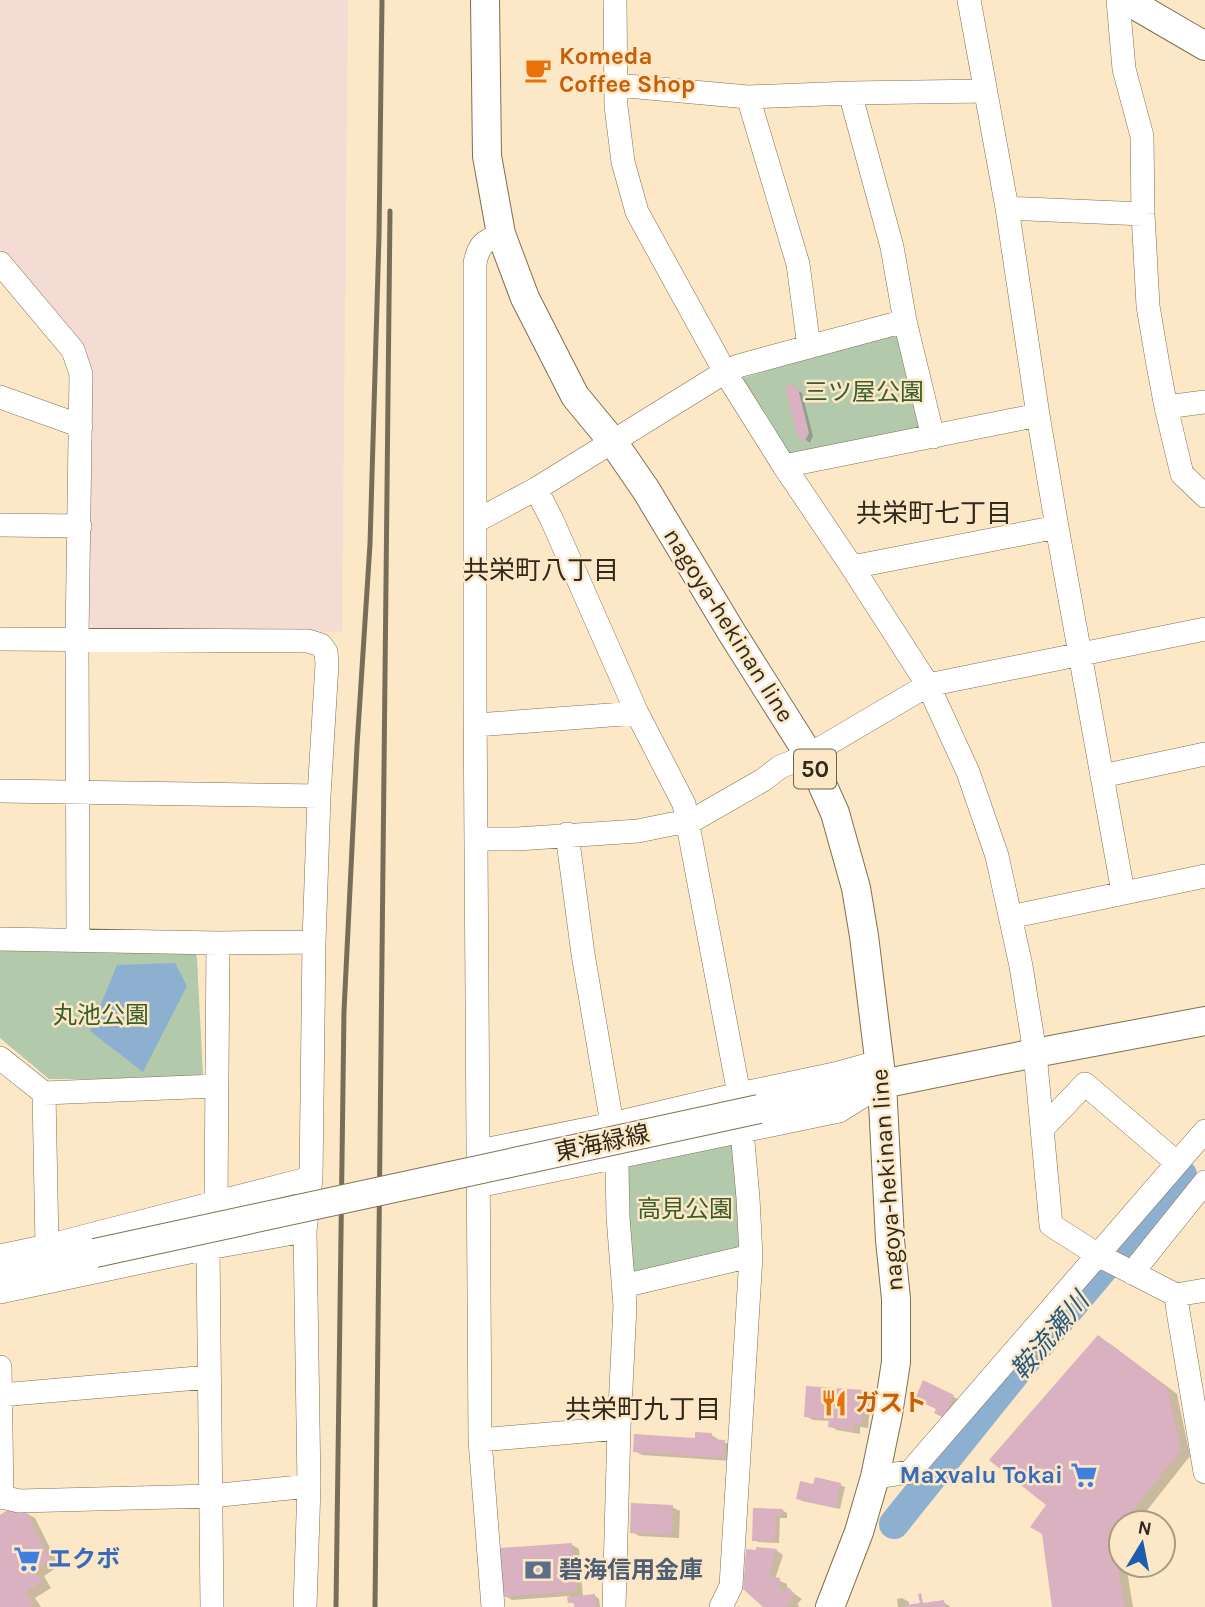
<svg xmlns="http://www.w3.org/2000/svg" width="1205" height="1607" font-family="Karla,'Noto Sans JP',sans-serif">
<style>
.industrial{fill:#f4dbd4}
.green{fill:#b3c9ac}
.water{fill:#8eb0d0}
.shadow{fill:#0003}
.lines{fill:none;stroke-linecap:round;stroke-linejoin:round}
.river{stroke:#8eb0d0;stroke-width:30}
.building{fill:#d9b1c0}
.minor-casing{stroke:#806f50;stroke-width:24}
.major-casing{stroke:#806f50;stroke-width:30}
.minor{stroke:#fff;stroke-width:23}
.major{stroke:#fff;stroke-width:28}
.rail{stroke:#786d58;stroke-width:5}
.major-bridge-casing{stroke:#806f50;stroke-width:30;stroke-linecap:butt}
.major-bridge{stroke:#fff;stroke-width:28}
.labels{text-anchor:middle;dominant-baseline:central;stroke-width:5;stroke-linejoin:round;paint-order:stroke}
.shield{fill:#fce8c6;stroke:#6d624f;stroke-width:2}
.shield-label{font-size:23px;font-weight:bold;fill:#30291c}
.food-label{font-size:24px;font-weight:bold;fill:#c56008;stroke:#fce8c6;text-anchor:start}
.park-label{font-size:24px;fill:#375e2b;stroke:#fce8c6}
.street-label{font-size:24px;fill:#30291c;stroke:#fce8c6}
.shop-label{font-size:24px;font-weight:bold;fill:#366cbe;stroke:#fce8c6;text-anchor:end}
.service-label{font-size:24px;font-weight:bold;fill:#4e5e75;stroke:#fce8c6;text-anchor:start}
.neighbourhood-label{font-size:26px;fill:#30291c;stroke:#fce8c6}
.water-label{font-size:26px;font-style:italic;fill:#255883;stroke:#fce8c6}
</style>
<rect width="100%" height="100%" fill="#fce8c6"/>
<path class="industrial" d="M0 0H348L342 632 93 629 89 620 88 368 0 255Z"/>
<path class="green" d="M896 332 923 424 918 433 790 454 741 383 742 378Z
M0 950 195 951 197 958 203 1076 195 1080 49 1079 0 1038Z
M729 1144 738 1149 741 1244 739 1252 637 1276 631 1268 628 1165Z"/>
<path class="water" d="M175 963 187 986 143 1072 90 1031 117 965Z"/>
<path class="shadow" d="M790 386 802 393 813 436 810 443 798 434Z
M1109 1343 1177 1394 1190 1456 1137 1523H1121V1565H1126L1133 1607H1053L1049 1504Z
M924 1383 958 1399 949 1419 938 1409Z
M864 1392 871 1396 868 1428 860 1427V1434L837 1430 830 1426 831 1421 813 1420 806 1416Z
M711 1435 718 1439V1441L724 1442 732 1446 731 1461 642 1455 635 1451 697 1440Z
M840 1485 845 1487 840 1509 802 1501 798 1498 815 1486Z
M672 1507 680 1511 679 1538 639 1536 632 1532Z
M755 1510H782L787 1513V1518H780L779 1543 758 1542 754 1540Z
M24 1512 35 1518 59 1566 44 1576 51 1588 35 1598 41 1607H0V1517Z
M572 1545 579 1549 583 1597 595 1596 599 1599 600 1607H576V1604L569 1602V1596L512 1600 505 1596Z
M776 1550 783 1555 775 1579 787 1584V1589L802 1599 797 1604 799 1605 798 1607H766L745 1589Z
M902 1598 909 1602V1607L943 1602 951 1607H898L897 1599Z"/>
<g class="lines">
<path class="river" d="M894 1524 1016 1372 1182 1175"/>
</g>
<path class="building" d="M789 383 798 388 809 433 804 442 797 435 786 391Z
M1098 1335 1167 1387 1181 1450 1123 1523H1121L1112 1536 1125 1607H1052L1042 1534 1030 1527 1046 1505 989 1460Z
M923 1380 954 1395 944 1418 934 1413 936 1409 915 1399Z
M806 1386 865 1390 861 1425 853 1424V1431L828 1427 829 1419 804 1417Z
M695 1432 712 1433 711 1439 725 1440 724 1458 633 1452 634 1434 695 1438Z
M815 1477 841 1483 836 1508 796 1499 800 1481 813 1484Z
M631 1503 673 1505 672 1535 630 1533Z
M753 1508 783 1509 782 1516H776L775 1541H752Z
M25 1510 50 1560 35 1570 42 1582 26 1592 35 1605 29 1607H0V1515L6 1511Z
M572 1543 576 1591 503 1597 500 1548Z
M756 1547 777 1549 768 1576 780 1578 779 1588 784 1592 788 1587 795 1594 791 1599 793 1600 787 1607H763L743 1589 746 1549 756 1550Z
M921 1593 923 1603 944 1600 945 1607H906V1605L920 1603 918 1594Z
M595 1594 596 1607H574V1602L568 1603 567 1597Z"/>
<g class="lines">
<g class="minor-casing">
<path id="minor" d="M615 0 616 106 623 162 637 212 725 372 784 466 852 567 928 685 968 772 997 856 1021 966 1035 1053 1051 1225 1098 1255 1176 1295 1205 1290
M969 0 1007 208 1038 415 1057 527 1123 892
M1118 0 1124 69 1142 136 1143 214 1148 306 1158 365 1166 407 1182 474 1205 496
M616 85 748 97 850 93 985 91
M850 93 892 247 905 321 933 437
M748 97 798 264 809 347
M1007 208 1143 214
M0 263 73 350 81 374 77 639 78 940
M0 397 81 426
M1166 407 1205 402
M784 466 1038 415
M536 489 552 520 637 713 684 804 739 1094
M476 521 536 489 725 372 738 366 905 321
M0 525 80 526
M852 567 1057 527
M0 639 308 641 321 645 326 652 327 664 319 796 314 942 311 1178 305 1231 309 1486 305 1607
M476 725 637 713
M1102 776 1205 754
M0 791 319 796
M567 834 583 954 612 1124 617 1166 618 1217 625 1306 619 1428 614 1607
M477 839H517L638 831 672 824 688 823 763 780 780 767 809 755 928 685 1205 629
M1010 917 1205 876
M0 939 218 943 314 942
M0 1058 44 1093 216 1086
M44 1093 47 1246
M1042 1129 1085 1084 1176 1162
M479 1151 612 1124 739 1094 834 1074 878 1062
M478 1186 839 1111 874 1089
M216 1202 218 943
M208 1248 212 1607
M0 1256 47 1246 311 1178
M1132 1273 1205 1182
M623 1286 751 1256
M0 1292 208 1248 305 1231
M1176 1295 1178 1311 1205 1472
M0 1367 2 1497
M1 1395 209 1377
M480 1440 619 1428
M875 1477 910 1472 1205 1131
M0 1498 2 1497 19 1501 211 1496 309 1486
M493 1607 480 1440 475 698V263C479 244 483 242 501 234
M721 1607 731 1586 751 1256 748 1198 742 1131"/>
</g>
<g class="major-casing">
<path id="major" d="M485 0 487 156 501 234 525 298 575 396 613 442 646 490 732 633 809 755 835 813 856 888 864 936 882 1083 890 1240 896 1299V1362L888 1414 875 1477 859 1532 830 1607
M1126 0 1205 46
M759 1109 1035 1053 1205 1021
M0 1273 50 1261 95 1253"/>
</g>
<use href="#minor" class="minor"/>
<use href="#major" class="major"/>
<path class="rail" d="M336 1607 344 1011 357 746 370 544 379 236 382 0
M375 1607 390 211"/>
<g class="major-bridge-casing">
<path id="major-bridge" d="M95 1253 759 1109"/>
</g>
<use href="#major-bridge" class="major-bridge"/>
</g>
<defs>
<g id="cafe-bare" transform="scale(2.1)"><path d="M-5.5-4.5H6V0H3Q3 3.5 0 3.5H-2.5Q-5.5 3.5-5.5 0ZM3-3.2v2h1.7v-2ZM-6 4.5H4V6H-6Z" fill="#e8710a" stroke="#fce8c6" stroke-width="2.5" paint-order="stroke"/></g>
<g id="restaurant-bare" transform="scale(2.1)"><path d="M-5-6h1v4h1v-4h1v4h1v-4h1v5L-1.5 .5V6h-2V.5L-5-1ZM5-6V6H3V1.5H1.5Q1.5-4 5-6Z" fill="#e8710a" stroke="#fce8c6" stroke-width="2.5" paint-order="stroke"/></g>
<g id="supermarket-bare" transform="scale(2.1)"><path d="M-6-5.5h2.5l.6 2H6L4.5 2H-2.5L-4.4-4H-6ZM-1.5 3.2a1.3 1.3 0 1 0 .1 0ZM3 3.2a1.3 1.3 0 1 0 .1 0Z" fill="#3f7fe0" stroke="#fce8c6" stroke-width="2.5" paint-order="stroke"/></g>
<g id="bank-bare" transform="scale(2.1)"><path d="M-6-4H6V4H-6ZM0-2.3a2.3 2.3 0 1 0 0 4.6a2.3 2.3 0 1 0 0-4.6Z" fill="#5c6f8a" stroke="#fce8c6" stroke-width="2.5" paint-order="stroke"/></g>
</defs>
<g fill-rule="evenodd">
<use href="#cafe-bare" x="538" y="70"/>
<use href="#restaurant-bare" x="834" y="1403"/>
<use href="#supermarket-bare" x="1084" y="1475"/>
<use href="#supermarket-bare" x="27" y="1559"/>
<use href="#bank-bare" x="538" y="1570"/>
</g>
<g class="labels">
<rect class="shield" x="794" y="749.5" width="42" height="39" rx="5"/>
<g class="shield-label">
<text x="815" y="769">50</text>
</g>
<g class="food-label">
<text x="559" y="56">Komeda<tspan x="559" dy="28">Coffee Shop</tspan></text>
<text x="855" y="1403">ガスト</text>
</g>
<g class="park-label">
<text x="864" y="392">三ツ屋公園</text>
<text x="101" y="1015">丸池公園</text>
<text x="685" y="1209">高見公園</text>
</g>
<g class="street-label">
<text transform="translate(729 625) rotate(58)">nagoya-hekinan line</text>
<text transform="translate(602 1143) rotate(-12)">東海緑線</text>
<text transform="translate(887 1180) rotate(-94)">nagoya-hekinan line</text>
</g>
<g class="shop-label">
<text x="1063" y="1475">Maxvalu Tokai</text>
<text x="48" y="1559" text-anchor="start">エクボ</text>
</g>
<g class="service-label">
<text x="559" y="1570">碧海信用金庫</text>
</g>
<g class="neighbourhood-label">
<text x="934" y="513">共栄町七丁目</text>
<text x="541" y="570">共栄町八丁目</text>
<text x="643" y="1409">共栄町九丁目</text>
</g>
<g class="water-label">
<text transform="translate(1050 1336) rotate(-50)">鞍流瀬川</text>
</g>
</g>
<g transform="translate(1142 1544) rotate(10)"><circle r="33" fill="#fce8c6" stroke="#aa9c82" stroke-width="2"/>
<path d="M0-5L12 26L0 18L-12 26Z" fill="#1c5dae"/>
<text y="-10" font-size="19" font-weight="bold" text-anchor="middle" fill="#30291c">N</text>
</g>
</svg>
